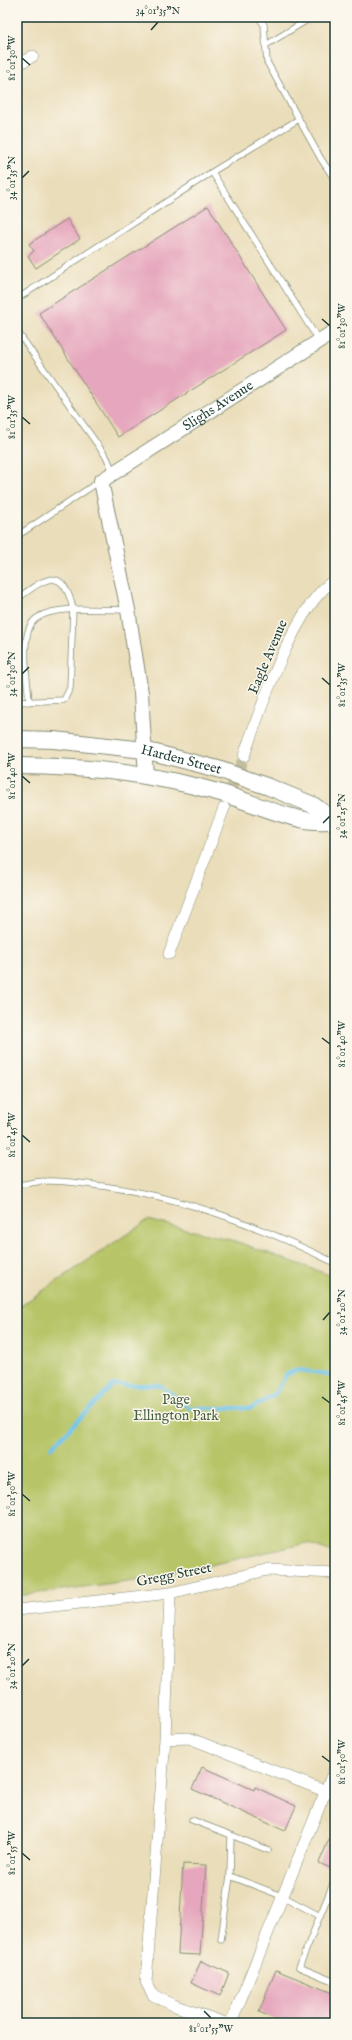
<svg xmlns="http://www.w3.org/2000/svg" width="352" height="2040" font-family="'IM FELL English',serif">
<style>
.green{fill:#b7c567;stroke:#6b814e}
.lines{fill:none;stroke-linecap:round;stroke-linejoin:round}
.stream{stroke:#6cc3e9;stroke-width:4}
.building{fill:#e6a6bd}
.minor-tunnel{stroke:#c1bd9e;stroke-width:11;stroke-dasharray:11 5.5;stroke-linecap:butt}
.service-casing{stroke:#848d76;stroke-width:7}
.minor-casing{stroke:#848d76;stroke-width:12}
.tertiary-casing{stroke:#848d76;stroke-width:16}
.secondary-casing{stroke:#848d76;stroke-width:18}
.service{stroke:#fff;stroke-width:5.5}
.minor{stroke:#fff;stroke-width:11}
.tertiary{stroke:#fff;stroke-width:14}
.secondary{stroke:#fff;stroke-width:16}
.ticks{fill:none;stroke:#1f3d34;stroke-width:1.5}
.labels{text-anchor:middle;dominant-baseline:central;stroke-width:3;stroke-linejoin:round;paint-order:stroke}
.street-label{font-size:14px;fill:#1f3d34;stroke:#fbf7ec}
.park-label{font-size:14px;fill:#455f41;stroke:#fbf7ec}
.neatline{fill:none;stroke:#1f3d34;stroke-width:1.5}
.ticks-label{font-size:10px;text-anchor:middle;fill:#1f3d34}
</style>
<rect width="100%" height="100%" fill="#fbf7ec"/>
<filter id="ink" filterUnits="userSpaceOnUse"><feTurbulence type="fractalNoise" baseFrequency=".025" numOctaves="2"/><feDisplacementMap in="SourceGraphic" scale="8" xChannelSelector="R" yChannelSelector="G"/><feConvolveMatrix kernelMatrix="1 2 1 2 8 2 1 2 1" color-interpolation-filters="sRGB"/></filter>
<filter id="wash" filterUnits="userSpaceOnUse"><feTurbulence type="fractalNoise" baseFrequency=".012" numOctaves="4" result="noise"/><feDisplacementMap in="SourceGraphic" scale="16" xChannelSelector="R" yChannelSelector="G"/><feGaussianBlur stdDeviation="0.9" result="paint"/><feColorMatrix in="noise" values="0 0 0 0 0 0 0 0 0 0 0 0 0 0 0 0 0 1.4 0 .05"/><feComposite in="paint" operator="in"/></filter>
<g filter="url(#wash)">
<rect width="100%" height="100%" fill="#eaddb9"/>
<path class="green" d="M148 1220 232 1240 335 1277V1553L307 1543 157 1577 17 1596V1308Z"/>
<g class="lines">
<path class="stream" d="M51 1448 113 1385H160L190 1408H252L275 1394 287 1374 298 1370 335 1375"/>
</g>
<g id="blocks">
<path class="building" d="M208 206 286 330 118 437 39 313Z
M67 219 80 239 36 268 28 256 34 251 29 244Z
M202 1767 254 1790 255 1787 296 1806 285 1831 192 1789Z
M335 1825V1870L319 1863Z
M183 1864 206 1865 200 1955 178 1954Z
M201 1961 229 1973 220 1996 191 1983Z
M276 1970 335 1994V2023H285L259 2012Z"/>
</g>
</g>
<g filter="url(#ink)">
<use href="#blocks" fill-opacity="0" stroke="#848d76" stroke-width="1"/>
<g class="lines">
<path class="minor-tunnel" d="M226 802 244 756"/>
<g class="service-casing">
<path id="service" d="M259 17 264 25 267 62 321 159 335 180
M266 45 312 17
M212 172 299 119
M17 299 212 172 319 341
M17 331 107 458 113 472
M17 536 100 481
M17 599C45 578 63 564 73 609L127 610
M17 702 64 700 70 688 73 609C60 611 47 611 37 618 18 630 28 682 29 702
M17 1185C27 1184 37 1181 47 1181 65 1180 84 1184 102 1186 183 1197 261 1226 335 1263
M192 1820 231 1835 230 1876
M231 1835 268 1850
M335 1879 299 1967 335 1982
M221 1940 230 1876 282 1896 320 1916"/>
</g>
<g class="minor-casing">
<path id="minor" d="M17 65 33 56
M244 756C259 712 296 602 335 580
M169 954 224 808
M170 1593 165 1739 146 1982 153 1995 173 2005 225 2023
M17 1610 170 1593 267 1570 335 1573
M165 1739 189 1738 335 1795
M231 2023 335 1768"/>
</g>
<g class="tertiary-casing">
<g id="tertiary">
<path id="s1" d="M146 776 141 693 128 610 101 481 335 331"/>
</g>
</g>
<g class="secondary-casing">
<g id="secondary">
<path id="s2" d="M17 739 54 740 144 750 218 769 269 787 313 805 335 821"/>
<path d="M17 766C86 766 155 774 221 793 248 801 277 815 305 820 314 822 325 821 335 821"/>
</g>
</g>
<use href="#service" class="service"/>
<use href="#minor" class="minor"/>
<use href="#tertiary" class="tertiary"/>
<use href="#secondary" class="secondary"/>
</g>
</g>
<path class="ticks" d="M151 30 158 22M22 58 30 65M22 178 29 171M322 319 330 326M22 417 30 424M22 674 29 667M322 678 330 685M22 776 30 783M323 823 330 816M322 1038 330 1044M22 1135 30 1142M323 1320 330 1312M322 1397 330 1403M22 1494 30 1501M22 1666 29 1659M322 1756 330 1762M22 1853 30 1860M204 2011 211 2018"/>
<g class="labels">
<g class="street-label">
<text stroke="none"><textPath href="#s1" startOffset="438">Slighs Avenue</textPath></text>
<text transform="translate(268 657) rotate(-67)">Eagle Avenue</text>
<text stroke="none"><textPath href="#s2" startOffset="166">Harden Street</textPath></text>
<text transform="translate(174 1575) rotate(-11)">Gregg Street</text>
</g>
<g class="park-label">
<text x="176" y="1400">Page<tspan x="176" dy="16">Ellington Park</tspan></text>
</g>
</g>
<rect width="352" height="2040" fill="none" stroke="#fbf7ec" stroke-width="44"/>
<rect x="22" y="22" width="308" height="1996" class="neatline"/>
<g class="ticks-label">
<text x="158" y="14">34°01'35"N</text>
<text transform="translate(11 58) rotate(-90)" y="4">81°01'30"W</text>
<text transform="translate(11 178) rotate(-90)" y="4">34°01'35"N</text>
<text transform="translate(341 326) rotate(-90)" y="4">81°01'30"W</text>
<text transform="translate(11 417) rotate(-90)" y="4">81°01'35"W</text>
<text transform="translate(11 674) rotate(-90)" y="4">34°01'30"N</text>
<text transform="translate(341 685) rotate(-90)" y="4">81°01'35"W</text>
<text transform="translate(11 776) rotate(-90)" y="4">81°01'40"W</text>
<text transform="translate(341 816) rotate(-90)" y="4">34°01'25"N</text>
<text transform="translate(341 1044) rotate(-90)" y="4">81°01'40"W</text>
<text transform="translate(11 1135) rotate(-90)" y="4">81°01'45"W</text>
<text transform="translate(341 1312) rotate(-90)" y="4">34°01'20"N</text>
<text transform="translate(341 1403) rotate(-90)" y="4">81°01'45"W</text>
<text transform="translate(11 1494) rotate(-90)" y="4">81°01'50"W</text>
<text transform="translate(11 1666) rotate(-90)" y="4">34°01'20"N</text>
<text transform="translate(341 1762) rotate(-90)" y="4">81°01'50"W</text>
<text transform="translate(11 1853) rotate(-90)" y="4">81°01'55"W</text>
<text x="211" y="2032">81°01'55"W</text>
</g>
</svg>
